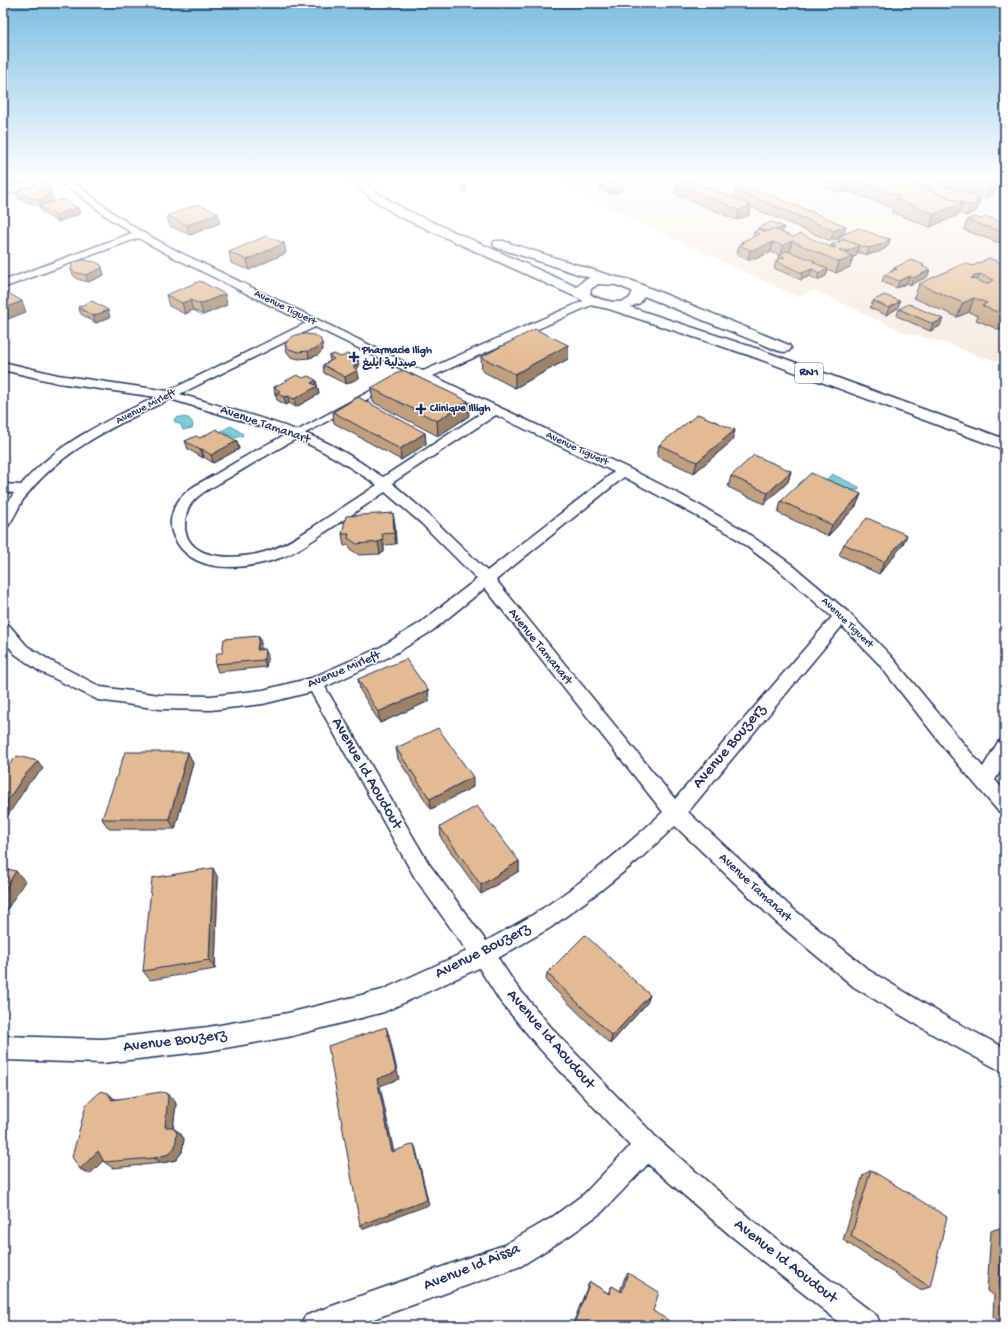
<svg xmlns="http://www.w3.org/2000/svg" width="1008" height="1329" font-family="'Gochi Hand','Playpen Sans Arabic',sans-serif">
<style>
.built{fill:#f6eadf}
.water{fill:#7dcdd7;stroke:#568ea7}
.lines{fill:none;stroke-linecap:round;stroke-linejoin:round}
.pedestrian-casing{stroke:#1b2f5e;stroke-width:3}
.minor-casing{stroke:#1b2f5e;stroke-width:3}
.trunk-casing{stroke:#1b2f5e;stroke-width:3}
.pedestrian{fill:#fff;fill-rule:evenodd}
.minor{fill:#fff;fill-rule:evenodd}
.trunk{fill:#fff;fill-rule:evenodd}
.wall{fill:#c2a07e;stroke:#1b2f5e}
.shaded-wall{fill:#9e8267;stroke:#1b2f5e}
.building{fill:#e2ba93;stroke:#1b2f5e;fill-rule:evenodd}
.poi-dot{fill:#1b2f5e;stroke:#fff;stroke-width:1.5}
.labels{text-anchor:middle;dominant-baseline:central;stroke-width:3;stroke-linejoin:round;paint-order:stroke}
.far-street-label{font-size:11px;fill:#1b2f5e;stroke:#fff}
.far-poi-label{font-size:11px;font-weight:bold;fill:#1b2f5e;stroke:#fff;text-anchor:start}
.shield{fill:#fff;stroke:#5f6d8e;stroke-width:1}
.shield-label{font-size:12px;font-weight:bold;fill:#1b2f5e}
.street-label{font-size:13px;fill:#1b2f5e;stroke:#fff}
.near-street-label{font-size:16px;fill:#1b2f5e;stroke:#fff}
</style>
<rect width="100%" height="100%" fill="#fff"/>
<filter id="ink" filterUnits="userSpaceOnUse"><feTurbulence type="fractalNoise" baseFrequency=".025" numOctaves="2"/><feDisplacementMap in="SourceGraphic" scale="8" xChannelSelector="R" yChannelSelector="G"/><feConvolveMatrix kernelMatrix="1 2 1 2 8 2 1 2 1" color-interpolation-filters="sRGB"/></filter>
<g filter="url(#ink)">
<path class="built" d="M546 177H1005V364L986 357 982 358 953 345 906 333 814 290 798 297Z"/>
<path class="water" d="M180 417C187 417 192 418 193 426L192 428 183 430 181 425 174 421 175 418Z
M231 426 243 434 242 436 235 438 221 431Z
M832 474 859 487V490H850L826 480Z"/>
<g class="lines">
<g class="pedestrian-casing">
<path id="pedestrian" d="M387 382 390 383 392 385 390 387 300 436 296 437 291 434Z"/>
</g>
<g class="minor-casing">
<path id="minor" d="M42 177H60L80 187 116 215 142 232 181 253 423 371 588 299H596L597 301 596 303 433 376 628 468 681 495 740 528 791 564 848 612 890 655 983 767 998 742 1005 739V764L995 780 1005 791V813L998 811 946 750 878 663 842 626 688 812 792 908 870 971 950 1019 1005 1048V1073L934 1035 854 987 776 922 675 826 642 857 600 891 550 928 498 958 516 985 556 1033 656 1137 748 1217 877 1316 881 1326H844L730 1235 648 1164 602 1212 569 1236 521 1266 354 1326H301L305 1316 315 1312 504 1245 551 1218 584 1194 630 1146 540 1049 500 1001 479 968 384 1012 288 1037 208 1051 103 1063 3 1060V1036L103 1039 208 1027 288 1013 382 990 467 951 415 878 311 692 263 704 211 710 160 709 98 700 39 671 15 654 3 640V623L9 625 27 646 51 661 101 687 160 695 211 696 263 690 311 678 379 648 420 623 477 579 421 523 385 492C364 506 343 521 322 534 309 543 295 553 280 558 245 570 192 576 174 537 168 525 171 511 179 500 188 488 203 481 216 474 239 460 261 447 285 435L256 425 170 399C118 424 58 451 23 500 18 508 14 518 8 526L3 528V510L14 493 3 492V484L21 485C57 443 107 420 156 397L58 383 3 370V362L58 375 168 391 306 323 173 257 138 238 3 288V281L132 233 110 219 74 191 52 179 3 196V190ZM315 327 486 410 383 477C361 463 339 447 314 437 271 419 225 408 180 394ZM496 415 614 472 487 571 431 517 392 483ZM296 439C325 450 351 468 377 485 356 499 334 513 313 527 299 536 284 546 268 551 243 559 189 564 185 528 185 520 186 511 191 504 199 493 213 487 225 480 249 466 272 452 296 439ZM624 477 730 534 781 572 832 617 675 799 496 580ZM485 588 663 812C623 849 580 885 534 914 518 924 502 932 486 941L429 864 325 687 391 656 432 631Z"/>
</g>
<g class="trunk-casing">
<path id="trunk" d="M348 177H360L379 194 406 210 577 287 584 280 590 278 495 247 493 244 495 241H503L612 276 630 280 789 345 791 348 789 351 784 352 779 351 644 296 640 303 630 307 761 350 1005 439V450L751 356 609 309 590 305 578 298 398 216 371 198ZM598 284 616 285 632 291C632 309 599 301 590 294L591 289Z"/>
</g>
<use href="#pedestrian" class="pedestrian"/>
<use href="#minor" class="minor"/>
<use href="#trunk" class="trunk"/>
</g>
<path class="wall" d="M812 177H922L980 198 979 202H980L976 211 966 216 959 213 958 215 930 227 891 212 893 208 848 191 842 193 824 186 826 182Z
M924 177H981L998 183 993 195 986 198 980 196Z
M677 184 734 198 736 190 843 234 881 237 890 239 888 246 881 251 867 255 857 252 856 256 853 257 850 267 836 273 814 263 828 269 826 276 817 280 810 276 801 280 774 268 776 261H777L779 255 771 252 755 259 748 260 737 255 739 245 740 244 741 242 753 237 754 232 758 230V228L782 233 793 237 830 247 831 245 838 242 839 238 831 241 751 207 749 215 737 220 675 194Z
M49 185 52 191 48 193 54 200 48 203 80 214 57 222 42 212 39 206 19 199 16 193 21 190V189Z
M462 186 467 189V192H463Z
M600 186 623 190 611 194 599 189Z
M167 216 220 223 190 235 170 226Z
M981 219 1005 223V245L964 230 967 220Z
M284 243 286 253 249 270 231 263 229 252Z
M101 265 104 275 88 282 77 279 73 275 71 269Z
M1005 265V332L976 320 978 316 969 312 957 317 914 298 919 284 973 266Z
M923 267 930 270 927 277 910 285 907 283 897 288 882 282 884 275 892 271 894 268Z
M166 295 227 305 203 315 193 310 185 314 169 306Z
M873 301 898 308 886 315 870 308Z
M78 307 110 317 96 323 81 314Z
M899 309 940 326 930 331 897 316Z
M322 343 323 350 318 355 309 358 299 359 291 357 287 352 285 345Z
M568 345V359L515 388 482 371 481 357Z
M329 356 359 367 357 368 359 378 346 384 324 373 323 365 330 361Z
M317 386 319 394 296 407 289 403 286 405 277 400 276 395H275L274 387Z
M371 388 469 416 438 436 373 402Z
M333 412 425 433 426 444 401 460 334 423Z
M735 430 732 441 694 473 657 456 659 445Z
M200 438 237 441 239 449 213 463 204 457 203 458 188 449 185 441Z
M791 471 788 482 764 504 728 487 731 476Z
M861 494 856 506 828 536 778 513 781 501Z
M395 524 396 544 384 545V552L380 554 359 555 350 549 349 545 344 546 342 534Z
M907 535 902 546 879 574 839 555 844 544Z
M261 643 260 649H265L268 656 266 667 218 672 215 664 222 653Z
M358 679 428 690 429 701 380 723 360 690Z
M396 748 473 787 431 809 398 759Z
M193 763 175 829H109L102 819Z
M440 827 519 861V871L481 894 441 838Z
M218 878 215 969 150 980 143 971Z
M547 973 650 995 647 1003 610 1044 546 981Z
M115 1099 174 1100 176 1104 173 1128 180 1133 184 1139 182 1152 176 1160 162 1163 113 1168 104 1162 103 1161 90 1174 80 1169Z
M871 1170 930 1287 920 1290 843 1240 863 1175Z
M1002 1227 1005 1228V1324L993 1317 994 1295 987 1291 991 1231Z
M628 1273 653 1311 666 1326H572L588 1285 590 1282 608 1293 610 1289 612 1286 620 1291 625 1277Z
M735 1322 743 1326H729L730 1324Z"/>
<path class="shaded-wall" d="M851 178 848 191 842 193 846 180Z
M998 183 993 195 986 198 991 185Z
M49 185 52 191 41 196 38 189Z
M623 186V190L611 194V190Z
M51 194 54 200 41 206 39 200Z
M980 198 979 202H980L976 211 966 216 970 206 975 200Z
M963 203 958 215 930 227 934 214Z
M751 205 749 215 737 220 739 210Z
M78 208 80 214 57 222 55 215Z
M218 213 220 223 190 235 187 225Z
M846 226 843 236H839V238L831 241 834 231Z
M784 227 782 234 770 232Z
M890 239 888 246 881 251 867 255 869 248Z
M792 241 790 252 781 256 783 246Z
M773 242 771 252 755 259 748 260 750 250Z
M284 243 286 253 249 270 247 260Z
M859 246 856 256 853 257 850 267 836 273 839 262 844 260 847 251Z
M101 265 104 275 88 282 86 275Z
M812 269 810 276 801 280 802 273Z
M828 269 826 276 817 280 819 273Z
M930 270 927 277 910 285 913 278Z
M980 274 974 288 971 278Z
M910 276 907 283 897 288 899 281Z
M225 294 227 305 203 315 200 304Z
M974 298 969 312 957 317 963 303Z
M190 300 193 310 185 314 182 303Z
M22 301 26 312 3 321V309Z
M900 301 898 308 886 315 889 308Z
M108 310 110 317 96 323 93 316Z
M943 319 940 326 930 331 933 324Z
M322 343 323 350 318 355 309 358 308 351Z
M568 345V359L515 388V374Z
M358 359 359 367 357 368 359 378 346 384 345 377 352 363Z
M316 380 319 394 296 407 294 399 311 383Z
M288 396 289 403 286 405 284 397Z
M468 401 469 416 438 436 437 421Z
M735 430 732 441 694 473 697 462Z
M425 433 426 444 401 460 400 449Z
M237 441 239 449 213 463 211 455Z
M202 449 204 457 203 458 200 450Z
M791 471 788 482 764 504 768 493Z
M861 494 856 506 828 536 832 525Z
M393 513 395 524 396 544 394 533Z
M382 534 384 552 380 554 378 542Z
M907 535 902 546 879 574 884 562Z
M259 636 261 643 260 657 257 650Z
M265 649 268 656 266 667 264 660Z
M428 690 429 701 380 723 378 712Z
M188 752 193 763 175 829 169 819Z
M38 761 43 769 29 783 3 823V807L24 776Z
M473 777V787L431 809 430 799Z
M519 861V871L481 894V885Z
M213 868 218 878 215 969 209 960Z
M16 871 25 881 3 916V892Z
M650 995 647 1003 610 1044 612 1036Z
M386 1027 389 1035 399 1079 380 1086 395 1157 392 1152 377 1079Z
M108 1093 116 1100H112Z
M166 1093 174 1100 176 1104 173 1128 180 1133 184 1139 182 1152 176 1160 162 1163 154 1158 165 1127Z
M414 1144 416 1149 429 1205 364 1229 360 1225Z
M98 1151 107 1157 90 1174 80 1169Z"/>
<path class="building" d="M835 177H902L918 183 915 184 927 188 925 189 963 203 934 214 895 199 901 197 851 178 846 180Z
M902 177H922L980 198 975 200 980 202 970 206 962 203H963L929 190 931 189 918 184V183Z
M964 177H981L998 183 991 185 985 184Z
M689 180 751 205 739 210 677 184Z
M41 182 49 185 38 189 51 194 39 200 16 193 22 190 21 189Z
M611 182 623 186 611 190 600 186Z
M462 186H467V189H463Z
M748 186 846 226 834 231 736 190Z
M63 199 78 208 55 215 39 206Z
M198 204 218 213 187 225 167 216Z
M974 217 981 219 986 217 993 219 1005 223V233L967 220Z
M772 222 784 227 776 230 773 229 767 231 758 228Z
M859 228 881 237 890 239 883 244 869 248 860 246 839 236Z
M759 229 765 232 773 229 793 237 801 234 833 248 836 247 831 245 843 240 850 241 859 246 847 251 841 249 839 250 853 257 839 262 792 241 783 246 773 242 757 249 750 250 739 245 744 243 741 242 760 234 754 232Z
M266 236 284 243 247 260 229 252Z
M787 251 815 261 813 262 828 269 819 273 812 269 802 273 776 261 785 257 779 255Z
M989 258 1005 265V315L982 306 987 303 974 298 963 303 919 284 965 263 973 266ZM980 274 994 280 986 284 971 278Z
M84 260 96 262 101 265 102 268 86 275 74 272 71 269 73 262Z
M911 260 924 265 922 266 930 270 913 278 910 276 899 281 884 275 897 269 894 268Z
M200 281 225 294 200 304 190 300 182 303 166 295Z
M3 290 22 301 3 309Z
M884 295 900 301 889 308 873 301Z
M92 301 108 310 93 316 78 307Z
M909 304 943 319 933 324 899 309Z
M535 329 568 345 515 374 481 357Z
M305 334 314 335 320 338 322 343 317 348 308 351 298 352 289 349 285 345 288 340 295 335Z
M334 354 341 357 347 354 358 359 352 363 357 365 353 367 358 370 345 377 323 365 334 359 329 356Z
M403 370 468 401 437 421 371 388Z
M297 375 303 378 308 376 316 380 311 383 318 386 294 399 288 396 284 397 276 393 280 391 274 387Z
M358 397 425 433 400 449 333 412Z
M698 414 735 430 697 462 659 445Z
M216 429 237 441 211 455 202 449 200 450 185 441 196 436 200 438Z
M754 455 791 471 768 493 731 476Z
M811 473 861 494 832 525 781 501Z
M393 513 394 533 382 534 383 540 378 542 357 544 348 538 349 534H342L346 516Z
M867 518 907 535 884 562 844 544Z
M259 636 257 650 265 649 264 660 215 664 217 653H222L224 639Z
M406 659 428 690 378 712 358 679Z
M438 728 473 777 430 799 396 748Z
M125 752H188L169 819H102Z
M17 756 38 761 24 776 3 807V771Z
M477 806 519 861 481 885 440 827Z
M3 868 16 871 3 892Z
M213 868 209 960 143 971 152 878Z
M585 935 650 995 612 1036 547 973Z
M386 1027 396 1072 377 1079 392 1152 414 1144 427 1200 360 1225 328 1046Z
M101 1091 108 1093 112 1100 161 1092 166 1093 168 1097 165 1127H173L177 1133 175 1147 169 1154 154 1158 104 1162 98 1151 80 1169 72 1157 86 1105Z
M871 1170 947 1217 930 1287 851 1236Z
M1002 1227 1005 1228V1291L999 1289Z
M628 1273 659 1292 653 1311 668 1320 666 1326H573L590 1282 609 1294 612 1286 622 1292Z
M735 1322 743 1326H734Z"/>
</g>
<linearGradient id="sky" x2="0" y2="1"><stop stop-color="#7dbee1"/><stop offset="0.49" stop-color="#fff"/><stop offset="1" stop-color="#fff" stop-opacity="0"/></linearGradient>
<rect width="1008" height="363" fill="url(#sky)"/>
<g class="poi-dot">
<path d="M352 351h4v4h4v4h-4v4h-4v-4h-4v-4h4z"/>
<path d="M419 403h4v4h4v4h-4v4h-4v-4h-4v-4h4z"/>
</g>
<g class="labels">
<g class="far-street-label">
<text transform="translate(285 308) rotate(26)">Avenue Tiguert</text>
<text transform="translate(146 407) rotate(-27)">Avenue Mirleft</text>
<text transform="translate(577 449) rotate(25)">Avenue Tiguert</text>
<text transform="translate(847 623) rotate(44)">Avenue Tiguert</text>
</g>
<g class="far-poi-label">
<text x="362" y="351">Pharmacie Iligh<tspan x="362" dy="13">صيدلية ايليغ</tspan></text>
<text x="430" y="409">Clinique Illigh</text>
</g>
<rect class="shield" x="795" y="363" width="28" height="20" rx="3"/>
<g class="shield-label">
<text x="809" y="373">RN1</text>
</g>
<g class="street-label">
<text transform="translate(265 425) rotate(19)">Avenue Tamanart</text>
<text transform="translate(540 647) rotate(51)">Avenue Tamanart</text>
<text transform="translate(344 670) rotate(-23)">Avenue Mirleft</text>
<text transform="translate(755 888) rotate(43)">Avenue Tamanart</text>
</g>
<g class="near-street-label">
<text transform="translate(730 747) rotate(-50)">Avenue Bouzerz</text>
<text transform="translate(366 774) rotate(60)">Avenue Id Aoudout</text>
<text transform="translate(483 952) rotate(-27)">Avenue Bouzerz</text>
<text transform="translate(550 1040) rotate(49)">Avenue Id Aoudout</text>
<text transform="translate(175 1042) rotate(-7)">Avenue Bouzerz</text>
<text transform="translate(785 1262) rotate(38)">Avenue Id Aoudout</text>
<text transform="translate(472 1268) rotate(-22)">Avenue Id Aissa</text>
</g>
</g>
<rect width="1008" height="1329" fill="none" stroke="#fff" stroke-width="16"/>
<rect x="8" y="8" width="992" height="1313" fill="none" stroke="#1b2f5e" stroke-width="1.5" filter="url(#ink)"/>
</svg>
